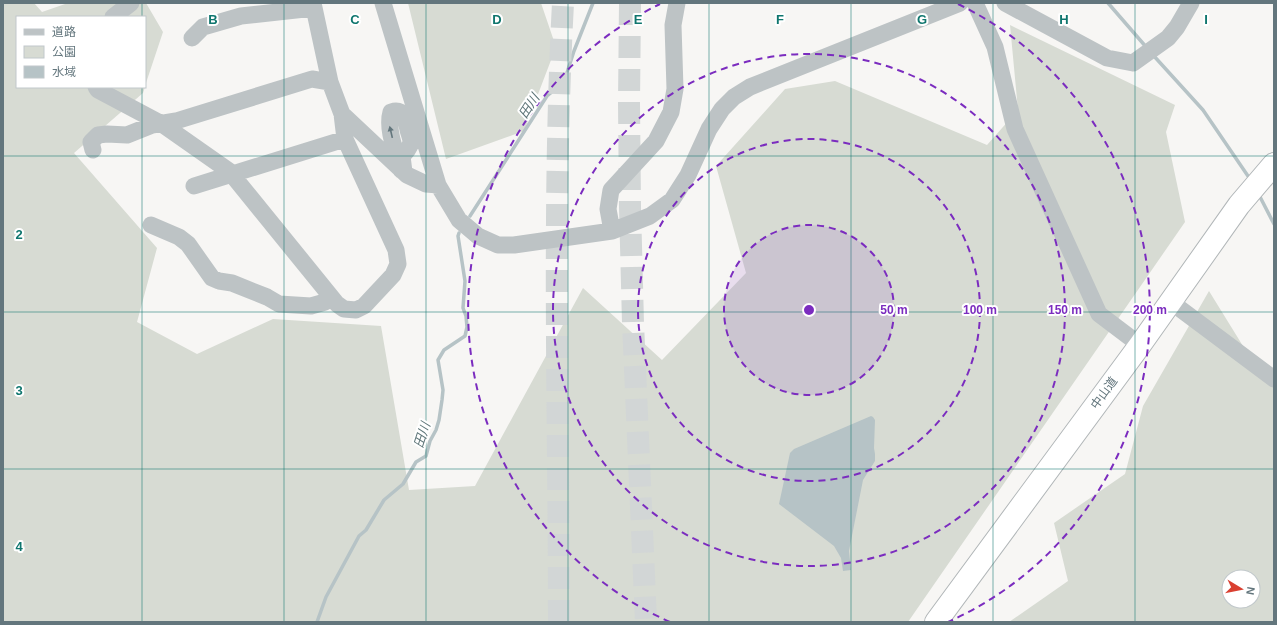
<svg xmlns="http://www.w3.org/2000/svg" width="1277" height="625" font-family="Helvetica,'Noto Sans JP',sans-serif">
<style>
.green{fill:#d7dbd3;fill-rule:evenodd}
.water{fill:#b6c3c6}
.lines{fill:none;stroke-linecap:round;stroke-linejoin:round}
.stream{stroke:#b6c3c6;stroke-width:3.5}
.highway-tunnel{stroke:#d2d6d6;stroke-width:22;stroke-dasharray:22 11;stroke-linecap:butt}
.highway-casing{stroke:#b1b6b8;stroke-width:24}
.minor{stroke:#bdc3c5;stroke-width:17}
.highway{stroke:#fff;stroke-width:22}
.oneway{fill:#63767d}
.grid{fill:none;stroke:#0f766e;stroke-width:1;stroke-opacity:0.55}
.ring{fill:none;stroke:#7b2cbf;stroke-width:2;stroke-dasharray:7 5}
.labels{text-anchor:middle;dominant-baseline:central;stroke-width:4;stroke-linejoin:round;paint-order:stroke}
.street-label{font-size:12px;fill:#63767d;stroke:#fff}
.water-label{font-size:13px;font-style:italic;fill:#5e7578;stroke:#fff}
.grid-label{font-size:13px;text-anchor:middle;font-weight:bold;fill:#0f766e;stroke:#fff;stroke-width:4;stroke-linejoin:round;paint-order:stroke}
.centre{fill:#7b2cbf;stroke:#fff;stroke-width:2}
.ring-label{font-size:12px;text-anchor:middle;font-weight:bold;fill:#7b2cbf;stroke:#fff;stroke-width:4;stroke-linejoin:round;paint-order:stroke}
</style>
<rect width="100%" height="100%" fill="#f7f6f4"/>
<path class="green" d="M3 3H34L42 12 68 3H146L163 32 145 86V17H17V87H145L143 93 74 153 157 248 137 322 197 354 273 319 381 326 409 490 475 486 583 288 662 360 746 273 716 166 785 89 835 81 987 145 1018 110 1010 25 1175 105 1166 132 1185 222 908 622H3Z
M408 3H541L556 47 524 131 446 159Z
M1209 291 1251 359 1274 383V622H1009L1068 581 1054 523 1125 474 1143 406ZM1229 577H1253V601H1229Z"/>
<path class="water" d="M871 416 873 417 875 420 874 448 875 454V461L863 480 849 551 851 570 843 571 841 558 834 546 779 504 790 453 794 449Z"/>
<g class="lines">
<path class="stream" d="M1108 3 1147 48
M1153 55 1203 110 1250 179
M1258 193 1274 224
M470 216 547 96 564 82 574 51 593 3
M317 622 326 597 359 536 366 530 384 500 403 484 416 462 426 456 430 441 436 430 439 420 442 400 443 390 438 360 444 350 465 336 467 327 466 316 463 308 465 281 458 236 459 233"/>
<path class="highway-tunnel" d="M630 3 629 103 630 207 633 323 646 622
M559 622C559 416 552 209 563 3"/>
<g class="highway-casing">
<path id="highway" d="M936 622 1140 345 1239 205 1274 164"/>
</g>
<path class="minor" d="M383 3 438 185 459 220 478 236 498 245H514L612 231 650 216 672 200 688 175 709 129 722 109 734 97 750 87 960 3
M975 3 995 47 1015 129 1099 314 1140 345
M1005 3 1107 58 1133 63 1168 38 1177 27 1191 3
M113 17 131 3
M192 38 203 27 241 16 314 8
M96 87 98 90 162 124 229 171 337 304 344 309 356 310 364 306 393 275 398 264 396 250 345 139 342 114 330 82 313 3
M342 114 407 175 426 184 438 185
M93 150 91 142 98 135 107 134 127 135 152 125 176 121 312 79 330 82
M401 170C396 152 386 129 391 112 404 108 406 120 408 130 409 133 411 139 411 142 410 148 406 152 402 156L404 172
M194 186 345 139
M151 225 179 237 188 244 212 278 219 281 232 283 267 297 279 304 311 306 325 302 331 297
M612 231 608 209 611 190 656 141 671 112 675 89 673 25 677 3
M1171 302 1274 379"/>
<use href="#highway" class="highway"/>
</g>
<defs><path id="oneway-solid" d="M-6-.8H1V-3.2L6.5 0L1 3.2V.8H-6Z"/></defs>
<use class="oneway" href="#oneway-solid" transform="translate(391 132) rotate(-103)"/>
<path class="grid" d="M142 3V17M284 3V622M426 3V622M568 3V622M709 3V622M851 3V622M993 3V622M1135 3V622M142 87V622M3 156H1274M3 312H1274M3 469H1274"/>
<circle cx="809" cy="310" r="85" fill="#7b2cbf" fill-opacity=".12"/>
<g class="ring">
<circle cx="809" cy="310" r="85"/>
<circle cx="809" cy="310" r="171"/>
<circle cx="809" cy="310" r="256"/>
<path d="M670 622A341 341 0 0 1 660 4M958 4A341 341 0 0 1 948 622"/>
</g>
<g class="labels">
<g class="street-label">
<text transform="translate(1104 393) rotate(-54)">中山道</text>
</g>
<g class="water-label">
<text transform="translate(529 106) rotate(-57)">田川</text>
<text transform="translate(422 435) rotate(-72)">田川</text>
</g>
</g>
<g class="grid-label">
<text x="213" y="24">B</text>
<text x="355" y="24">C</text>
<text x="497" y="24">D</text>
<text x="638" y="24">E</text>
<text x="780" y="24">F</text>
<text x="922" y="24">G</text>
<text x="1064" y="24">H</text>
<text x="1206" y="24">I</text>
<text x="19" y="239">2</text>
<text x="19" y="395">3</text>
<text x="19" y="551">4</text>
</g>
<circle cx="809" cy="310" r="6" class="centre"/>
<g class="ring-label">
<text x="894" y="314">50 m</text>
<text x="980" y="314">100 m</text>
<text x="1065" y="314">150 m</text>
<text x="1150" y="314">200 m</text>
</g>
<rect width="1277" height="625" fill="none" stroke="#63767d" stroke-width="8"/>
<rect x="16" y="16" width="130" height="72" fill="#ffffff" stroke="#c1c8cb"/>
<rect x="24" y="29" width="20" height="6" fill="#bdc3c5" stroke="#c1c8cb"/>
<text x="52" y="36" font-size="12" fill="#63767d">道路</text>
<rect x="24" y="46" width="20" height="12" fill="#d7dbd3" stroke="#c1c8cb"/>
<text x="52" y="56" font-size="12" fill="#63767d">公園</text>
<rect x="24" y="66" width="20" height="12" fill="#b6c3c6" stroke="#c1c8cb"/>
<text x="52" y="76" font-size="12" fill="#63767d">水域</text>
<g transform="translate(1241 589) rotate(100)"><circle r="19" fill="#ffffff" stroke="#c1c8cb"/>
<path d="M0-3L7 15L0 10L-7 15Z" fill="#da4031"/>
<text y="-6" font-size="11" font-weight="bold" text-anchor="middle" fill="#63767d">N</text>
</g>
</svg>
